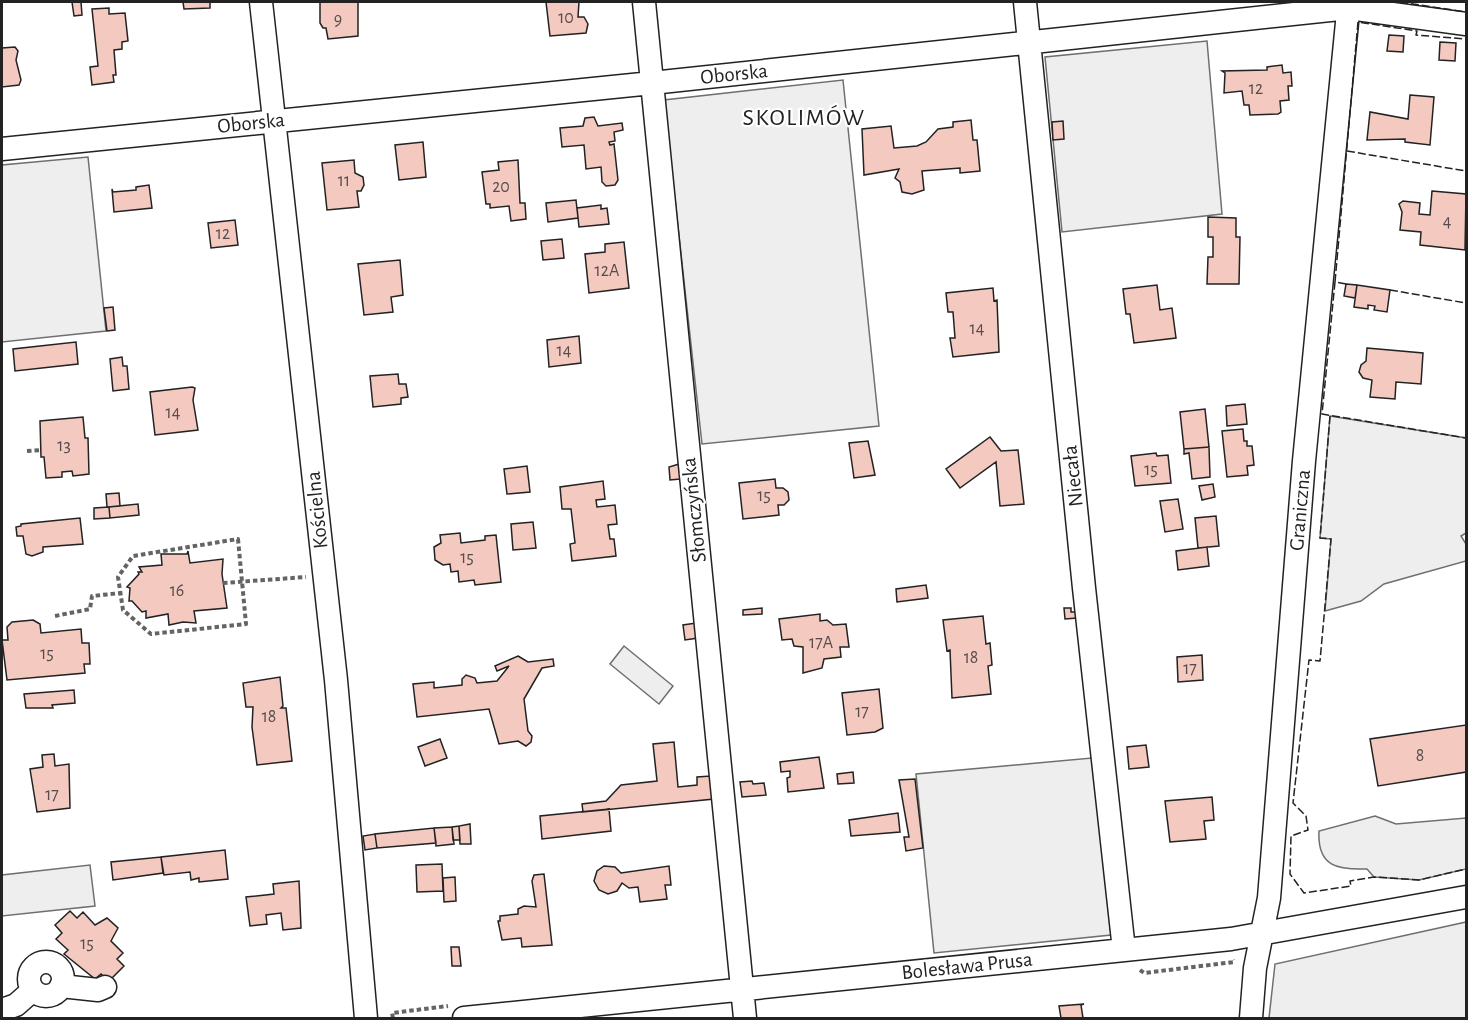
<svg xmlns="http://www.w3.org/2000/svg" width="1468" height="1020" font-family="'Alegreya Sans',sans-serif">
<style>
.green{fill:#eee;stroke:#6f6f6f;stroke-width:1.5}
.building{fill:#f3c9c0;stroke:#222;stroke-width:1.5}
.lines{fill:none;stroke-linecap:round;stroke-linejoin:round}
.minor-casing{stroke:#222;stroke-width:25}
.path{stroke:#646464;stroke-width:4;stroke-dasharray:4.5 3;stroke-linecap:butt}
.minor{stroke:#fff;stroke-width:22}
.fence{stroke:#222;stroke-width:1.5;stroke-dasharray:8 3;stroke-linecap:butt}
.labels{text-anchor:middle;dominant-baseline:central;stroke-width:4.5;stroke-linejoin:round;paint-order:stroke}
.number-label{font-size:18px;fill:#564c4a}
.street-label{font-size:21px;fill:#222;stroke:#fff}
.quarter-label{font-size:24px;letter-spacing:1.5px;fill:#222;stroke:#fff}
</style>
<rect width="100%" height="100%" fill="#fff"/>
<path class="green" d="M1207 41 1222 214 1062 232 1045 57Z
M843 80 879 426 702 444 664 100Z
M88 157 106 331 2 342V165Z
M1330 416 1466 438V533L1461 536 1466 544V561L1384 584 1361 601 1325 611 1331 539 1320 538Z
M624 646 673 686 659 704 610 664Z
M1092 758 1111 935 934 953 916 774Z
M1375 816 1396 824 1466 818V869L1419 880 1374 877 1367 869C1338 870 1317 867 1319 831Z
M90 865 95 906 2 916V875Z
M1466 922V1018H1269L1275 964Z"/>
<path class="building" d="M72 2H81L82 15 74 16Z
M183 2H210V8L184 9Z
M320 2H358V36L328 39 326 28H323L320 23Z
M546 2H579L578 17H584L588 24 586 33 550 36Z
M109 8V14L125 13 128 41 122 42V49L114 50 116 75H113L114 82 92 85 90 67 98 66 92 9Z
M1389 35 1404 36 1403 52 1387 51Z
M1440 42 1456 43 1455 61 1439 60Z
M15 47 18 51 16 60 21 80 19 85 2 87V48Z
M1282 65 1283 73 1291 72 1292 86H1288L1289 100 1280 101 1281 112 1278 114 1250 115 1249 105H1244L1242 91 1224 93 1225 73 1222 71 1267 70V67Z
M1410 95 1434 97 1430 145 1405 142V139L1367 140 1370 112 1408 119Z
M594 117 598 126 622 123 623 130 614 132 615 141 609 142 610 145 614 144 618 180 615 185 606 186 602 182 601 167 586 169 584 145 562 147 560 128 583 126 585 118Z
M971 120 973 140H977L980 171 960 173V168L922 171 924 190 912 194 902 192 900 182 895 178 899 169 864 175 862 129 891 126 894 148 917 146 926 142 938 129 953 127V122Z
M1063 121 1064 139 1053 140 1052 122Z
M423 142 426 177 399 180 395 145Z
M354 160 355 173 363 177 364 185 361 191H357L359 207 327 210 322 163Z
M518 160 520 203H525L526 219 511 221 509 206 490 208V204H486L482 172 499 170 498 162Z
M149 185 152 208 114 212 112 189 113 192 136 190V187Z
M1432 191 1466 194 1465 250 1420 245 1421 232 1400 230 1402 212 1399 204 1403 201 1420 203 1419 214 1430 215Z
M576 200 578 218 548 222 546 203Z
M601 205V209L607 208 609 224 579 227 577 208Z
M1208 217 1236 218V237H1240L1239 284H1207L1208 257H1213V237H1208Z
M235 220 238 245 211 248 208 223Z
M562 239 564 258 543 260 541 241Z
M624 242 629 288 589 293 585 254 605 252V244Z
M400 260 403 295 391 297 393 312 364 315 358 264Z
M1346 284 1357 285 1355 298 1344 296Z
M1157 285 1160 310 1172 308 1176 338 1134 343 1130 314H1126L1123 289Z
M1357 285 1390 290 1387 312 1374 310 1375 306 1368 305V309L1354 307Z
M993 288 994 301 997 300 999 352 953 357 950 338H955L953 312H948L946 293Z
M113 307 115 330 107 331 104 308Z
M579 336 581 363 549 367 547 340Z
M76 342 78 364 15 371 13 349Z
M1367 348 1423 353 1421 384 1396 382 1395 399 1370 397 1372 380 1363 378 1359 372 1361 365 1366 361Z
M122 357 123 366H127L129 389 113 391 110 359Z
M398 374 399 384H406L408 397 401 398V404L373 407 370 376Z
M192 387 195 388 193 400 198 430 155 435 150 392Z
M1245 404 1247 424 1227 426 1226 406Z
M1205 409 1209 447 1184 449 1180 412Z
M83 417 85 438H88L89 474 73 476 72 471 62 472V477L46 478 44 457H41L40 421Z
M1243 429 1244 441H1247V446H1252L1254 465 1247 466 1248 475 1227 477 1222 431Z
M990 437 1001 451 1018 450 1024 504 1000 506 996 462 960 488 946 469Z
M868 441 875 475 854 478 849 443Z
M1209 447 1210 477 1192 479 1189 453 1184 454V449Z
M1156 453 1157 456 1168 455 1171 483 1135 486 1131 456Z
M679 464 680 479 670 480 669 467Z
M527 466 530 492 507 494 504 469Z
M775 479 776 488H783L788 492 789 500 784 505H778L779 515 743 519 739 483Z
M603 481 605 499 596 500 597 507 615 505 617 524 608 525 610 539H614L616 556 572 561 570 544 575 543 571 509H562L560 487Z
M1213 484 1215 497 1202 500 1199 486Z
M119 493 120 506 107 507 106 494Z
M1178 499 1183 529 1165 532 1160 501Z
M138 504 139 515 110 518 109 507Z
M109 507 110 518 94 519V508Z
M1216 516 1219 546 1198 548 1195 518Z
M80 518 83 544 43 547V552L32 556 26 554 23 536H17L16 527 21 526V524Z
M533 522 536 548 513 550 511 524Z
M460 533 461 543 485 540V536L496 535 501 582 475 585 474 580 459 582 458 571 451 572 450 564 443 565 435 560 434 547 441 543 440 535Z
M1207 547 1209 566 1178 570 1176 551Z
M188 551 190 563 223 559 222 574 227 608 194 611 196 623 183 622 169 625 168 614 146 618V611L142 612 132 601H129L130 588 127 587 139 574 138 572H142L139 567 162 565 161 554H187Z
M926 585 928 598 897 602 896 589Z
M762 608V614L743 615V610Z
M1064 608H1071V612H1076L1077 618 1065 619Z
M820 614V621L827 620 833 625 846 624 849 647H840L841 657 824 659 822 668 803 673V647L794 646 792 639 782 640 779 619Z
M983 616 986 644 990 643 992 665 988 666 991 694 952 698 950 650 947 651 943 620Z
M33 620 40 624 41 633 81 629 82 643H89L90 664H84L85 673 7 680 2 640H8L7 627 12 622Z
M696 623 698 638 685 640 683 625Z
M1202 655 1203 680 1178 682 1177 657Z
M518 656 528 662 553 659 554 666 542 668 524 699 528 731 532 736 531 742 526 746 518 741 499 744 489 709 417 717 413 684 434 682V688L462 685V679L466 675 475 678 477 683 497 681 509 666 497 671 495 666Z
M280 677 283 706 281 708H286L292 761 257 765 252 727 253 707H246L243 683Z
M879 689 883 728 875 732 847 735 842 693Z
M74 690 75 703 52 705 53 708H26L24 694Z
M1466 725V772L1378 786 1370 739Z
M440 739 447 758 425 766 418 747Z
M674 742 678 787 697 785V777L711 776 714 799 583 812 582 804 606 801 621 785 657 781 653 744Z
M1146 745 1149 767 1129 769 1127 747Z
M54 754 55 766 69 764 70 808 37 812 30 769 43 767 42 755Z
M819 757 824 788 788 792 787 778 790 777V771L781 772 780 762Z
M853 772 854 783 838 784 837 774Z
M915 779 923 848 906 851 904 837H909L899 780Z
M752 781 753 784 764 783 766 795 742 797 740 782Z
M1212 797 1214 820 1204 821 1206 839 1170 842 1165 801Z
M609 809 611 831 542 839 540 816Z
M898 813 900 832 851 836 849 820Z
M470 824 471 844H460L459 826Z
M459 826 460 840H453L452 827Z
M452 827 454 844 436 846 434 828Z
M434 828 436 843 377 848 375 834Z
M375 834 377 848 365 850 363 836Z
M225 850 228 879 199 882V878L191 880 190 872 164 875 161 857Z
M161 857 163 873 113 880 111 862Z
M442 864 443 891 417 892 416 865Z
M604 866 615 867 621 873 669 866 671 885H665L667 899 640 902 638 887 629 888 622 883 617 891 608 894 599 890 594 881 597 871Z
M544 874 552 945 522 947 521 938 502 940 498 921H500V916L518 914V909L524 906 536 907 532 881 534 875Z
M455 877 456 901 444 902 443 878Z
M299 881 301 928 283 930 281 913 266 915 267 924 250 926 246 897 274 894 273 884Z
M70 911 77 918 83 912 95 925 107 918 118 928 111 941 123 953 117 959 124 966 109 981 101 974 95 979 64 954 68 950 56 939 62 933 55 925Z
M451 947H459L461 966H452Z
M1084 1004 1081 1005 1083 1018H1061L1059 1006Z"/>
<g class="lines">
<g class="minor-casing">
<path id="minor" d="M261 2 336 680 366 1018
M644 2 745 1018
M1025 2 1084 588 1124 950
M2 149 652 83 1349 8 1466 24
M29 979a17 17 0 1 1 34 0a17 17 0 1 1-34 0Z
M61 986 98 990 105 987
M2 1010 16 1005 33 990
M464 1018 1231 939 1466 897
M1251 1018 1255 968 1269 898 1304 461 1349 2"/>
</g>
<path class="path" d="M27 451 41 450
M238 539 246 624 151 634 123 610 118 577 133 556Z
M223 583 306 577
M55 616 90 609 92 596 121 593
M1140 970 1144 973 1234 962 1233 960
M393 1018 392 1013 448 1006"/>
<use href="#minor" class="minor"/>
<path class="fence" d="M1400 2 1466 12
M1347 151 1466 171
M1335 282 1358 22 1417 31 1416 35 1466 39
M1346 284 1335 282 1322 414 1466 438
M1390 290 1466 303
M1330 416 1320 538 1331 539 1320 661 1309 660 1293 803 1306 816 1308 830 1291 836 1290 874 1304 893 1351 886 1350 881 1374 877 1419 880 1466 869"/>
</g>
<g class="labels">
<g class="number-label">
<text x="566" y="18">10</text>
<text x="338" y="20">9</text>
<text x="1256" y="89">12</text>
<text x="344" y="181">11</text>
<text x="501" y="187">20</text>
<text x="1447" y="222">4</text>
<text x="223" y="234">12</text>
<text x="607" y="271">12A</text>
<text x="977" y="329">14</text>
<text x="564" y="351">14</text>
<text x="173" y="413">14</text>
<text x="64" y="446">13</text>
<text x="1151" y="470">15</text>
<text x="764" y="496">15</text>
<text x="467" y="558">15</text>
<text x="177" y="591">16</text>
<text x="821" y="643">17A</text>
<text x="47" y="654">15</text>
<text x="971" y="658">18</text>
<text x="1190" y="669">17</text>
<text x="862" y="712">17</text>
<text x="269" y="717">18</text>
<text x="1420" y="756">8</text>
<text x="52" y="795">17</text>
<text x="87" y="944">15</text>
</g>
<g class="street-label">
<text transform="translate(734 74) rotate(-6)">Oborska</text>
<text transform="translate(251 123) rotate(-6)">Oborska</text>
<text transform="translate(1073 476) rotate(-96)">Niecała</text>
<text transform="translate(317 510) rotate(-96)">Kościelna</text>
<text transform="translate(694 510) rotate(-96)">Słomczyńska</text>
<text transform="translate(1300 510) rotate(-85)">Graniczna</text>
<text transform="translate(967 966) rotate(-6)">Bolesława Prusa</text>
</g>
<g class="quarter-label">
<text x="804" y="118">SKOLIMÓW</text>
</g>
</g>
<rect width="1468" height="1020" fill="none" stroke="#222222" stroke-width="6"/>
</svg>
